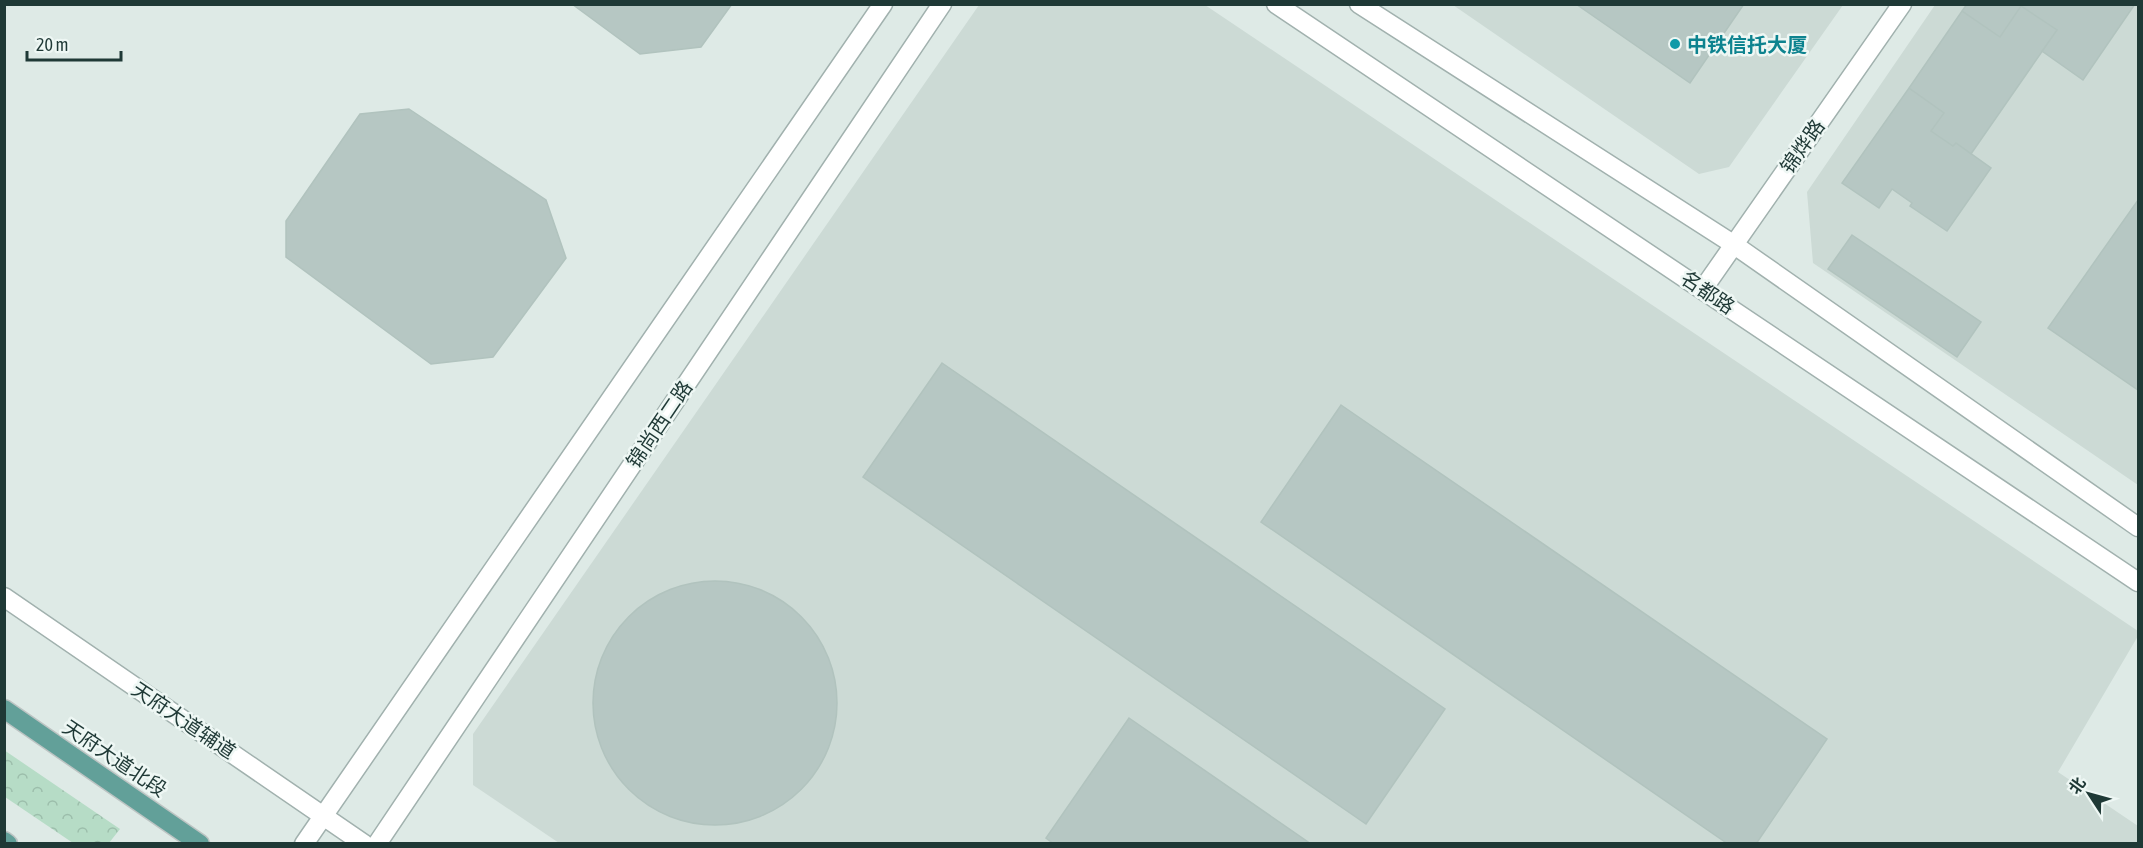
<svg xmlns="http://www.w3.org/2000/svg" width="2143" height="848" font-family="'Asap Condensed','Noto Sans SC',sans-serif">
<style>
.built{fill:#ccdad5}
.forest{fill:url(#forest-crowns)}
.building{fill:#b6c7c3;stroke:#b1c3be;stroke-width:1.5}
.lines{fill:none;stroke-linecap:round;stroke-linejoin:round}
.minor-casing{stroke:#a1b1ae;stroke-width:21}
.tertiary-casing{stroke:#a1b1ae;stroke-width:21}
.primary-casing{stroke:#bcc4c3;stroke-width:21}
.minor{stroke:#fff;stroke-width:18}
.tertiary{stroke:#fff;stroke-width:18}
.primary{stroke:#62a099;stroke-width:18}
.culture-dot{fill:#0f9aa8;stroke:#eef7f4;stroke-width:2}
.labels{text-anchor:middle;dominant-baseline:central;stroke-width:5;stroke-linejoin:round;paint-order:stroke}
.culture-label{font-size:20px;font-weight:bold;fill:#0d838f;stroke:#eef7f4;text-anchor:start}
.street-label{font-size:20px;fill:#1f3936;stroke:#eef7f4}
</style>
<defs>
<pattern id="forest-crowns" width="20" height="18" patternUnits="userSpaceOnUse" patternTransform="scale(1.5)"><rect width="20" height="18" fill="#b6dcc6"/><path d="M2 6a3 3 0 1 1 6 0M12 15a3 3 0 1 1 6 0" fill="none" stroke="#9cbeab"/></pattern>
</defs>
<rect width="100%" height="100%" fill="#deeae6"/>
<path class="built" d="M979 5H1205L2138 631V636L2058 772 2138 826V843H559L473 785V734Z
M1453 5H1843L1729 167 1699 174Z
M1935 5H2138V485L1813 263 1807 192Z"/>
<path class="forest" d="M4 750 120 829 109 843H73L5 797Z"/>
<path class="building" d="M572 4H732L701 47 640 54Z
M1576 4H1744L1690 83Z
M1576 4H1744L1690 83Z
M1967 4H2135L2083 80 2042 51 2057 30 2021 6 2000 37 1962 11Z
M2021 6 2057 30 1971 154 1956 143 1953 146 1931 131 1944 113 1909 88 1962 11 2000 37Z
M1909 88 1944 113 1931 131 1953 146 1956 143 1991 168 1947 231 1910 206 1912 203 1892 189 1879 208 1842 183Z
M409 109 546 200 566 258 493 357 431 364 286 257V221L360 114Z
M2138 200V390L2048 328Z
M1852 235 1981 322 1957 357 1828 269Z
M942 363 1445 709 1366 824 863 477Z
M1341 405 1827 739 1756 844H1728L1261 522Z
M593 703a122 122 0 1 1 244 0a122 122 0 1 1-244 0Z
M1129 718 1311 844H1054L1046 838Z"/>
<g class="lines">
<g class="minor-casing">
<path id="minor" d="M1703 289 1902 4"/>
</g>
<g class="tertiary-casing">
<path id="tertiary" d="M1276 4 2138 582
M1359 4 1733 244 2138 527
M4 597 364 844
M304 844 883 4
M377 844 942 4"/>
</g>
<g class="primary-casing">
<path id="primary" d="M4 709 200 844
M4 841 8 844"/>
</g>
<use href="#minor" class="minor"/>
<use href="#tertiary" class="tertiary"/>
<use href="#primary" class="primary"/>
</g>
<circle class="culture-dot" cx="1675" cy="44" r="6"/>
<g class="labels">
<g class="culture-label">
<text x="1687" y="44">中铁信托大厦</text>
</g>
<g class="street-label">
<text transform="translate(1802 146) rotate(-55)">锦烨路</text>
<text transform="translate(1708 292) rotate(34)">名都路</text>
<text transform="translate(659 424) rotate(-56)">锦尚西二路</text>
<text transform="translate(184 720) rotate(34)">天府大道辅道</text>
<text transform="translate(115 758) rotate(34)">天府大道北段</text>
</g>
</g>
<rect width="2143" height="848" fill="none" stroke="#1f3936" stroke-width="12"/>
<g transform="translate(2089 794) rotate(306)" stroke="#eef7f4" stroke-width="4.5" paint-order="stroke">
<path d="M0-4.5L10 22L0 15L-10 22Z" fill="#1f3936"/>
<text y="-9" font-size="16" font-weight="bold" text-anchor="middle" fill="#1f3936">北</text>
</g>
<path d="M27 51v9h94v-9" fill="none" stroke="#1f3936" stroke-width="3"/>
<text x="36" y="51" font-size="18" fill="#1f3936" stroke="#eef7f4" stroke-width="4.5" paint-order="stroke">20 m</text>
</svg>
